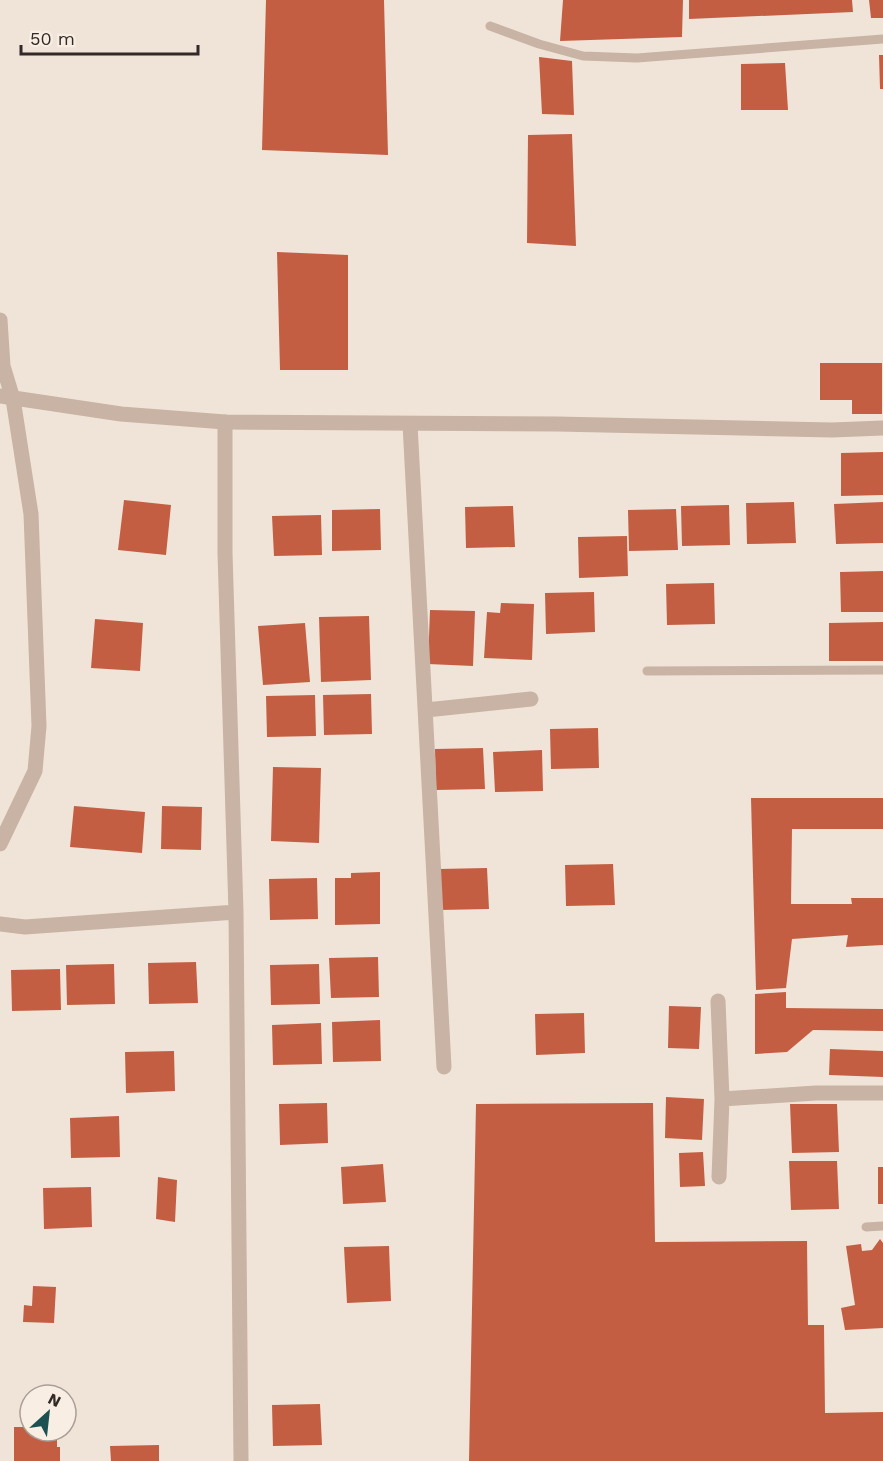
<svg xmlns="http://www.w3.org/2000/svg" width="883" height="1461" font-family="'Work Sans',sans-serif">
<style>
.building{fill:#c45e42}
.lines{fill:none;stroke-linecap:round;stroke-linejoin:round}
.service{stroke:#c8b3a4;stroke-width:9}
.minor{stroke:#c8b3a4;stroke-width:15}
.tertiary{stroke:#c8b3a4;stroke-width:15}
</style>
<rect width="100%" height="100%" fill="#f0e4d8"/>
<path class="building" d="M266 0H384L388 155 262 150Z
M563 0H683L682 37 560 41Z
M689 0H852L853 12 689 19Z
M869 0H883V18H871Z
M879 55H883V89H880Z
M539 57 572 61 574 115 542 114Z
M785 63 788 110H741V64Z
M572 134 576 246 527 243 528 135Z
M277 252 348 255V370H280Z
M820 363H882V414H852V400H820Z
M883 452V495L841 496V453Z
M124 500 171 505 166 555 118 550Z
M794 502 796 543 747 544 746 503Z
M883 502V543L836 544 834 504Z
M729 505 730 545 682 546 681 506Z
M513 506 515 547 466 548 465 507Z
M380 509 381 550 332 551V510Z
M676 509 678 550 629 551 628 510Z
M321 515 322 555 274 556 272 516Z
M627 536 628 576 579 578 578 537Z
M883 571V612H841L840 572Z
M714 583 715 624 667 625 666 584Z
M594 592 595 632 546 634 545 593Z
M501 603 534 604 532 660 484 658 487 612 500 613Z
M430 610 475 611 473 666 428 664Z
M369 616 371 680 321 682 319 617Z
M95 619 143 623 140 671 91 668Z
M883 622V661H829V623Z
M305 623 310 682 263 685 258 626Z
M371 694 372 734 324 735 323 695Z
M315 695 316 736 267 737 266 696Z
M598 728 599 768 551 769 550 729Z
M483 748 485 789 436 790 435 749Z
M542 750 543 791 495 792 493 752Z
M273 767 321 768 319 843 271 841Z
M751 798H883V829H792L791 904H852L851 898H883V945L846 947 848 935 792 939 786 988 756 990Z
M74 806 145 812 142 853 70 847Z
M162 806 202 807 201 850 161 849Z
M613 864 615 905 566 906 565 865Z
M487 868 489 909 440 910 439 869Z
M380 872V924L335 925V878H351V873Z
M317 878 318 919 270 920 269 879Z
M378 957 379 997 331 998 329 958Z
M196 962 198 1003 149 1004 148 963Z
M114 964 115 1004 67 1005 66 965Z
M319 964 320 1004 271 1005 270 965Z
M60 969 61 1010 12 1011 11 970Z
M786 992V1008L883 1009V1031L813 1030 787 1052 755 1054V994Z
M669 1006 701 1007 699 1049 668 1048Z
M584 1013 585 1053 536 1055 535 1014Z
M380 1020 381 1061 333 1062 332 1022Z
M321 1023 322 1064 273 1065 272 1025Z
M830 1049 883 1051V1077L829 1075Z
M174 1051 175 1091 126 1093 125 1052Z
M666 1097 704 1099 702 1140 665 1138Z
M327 1103 328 1143 280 1145 279 1104Z
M653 1103 655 1242 807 1241 808 1325H824L825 1413 883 1412V1461H469L476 1104Z
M790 1104H837L839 1152 792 1153Z
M119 1116 120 1157 71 1158 70 1118Z
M703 1152 705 1186 680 1187 679 1153Z
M789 1161H837L839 1209 791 1210Z
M383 1164 386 1202 343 1204 341 1167Z
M878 1167H883V1204H878Z
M158 1177 177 1180 175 1222 156 1219Z
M91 1187 92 1227 44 1229 43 1188Z
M880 1239 883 1243V1328L845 1330 841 1308 855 1305 846 1246 861 1244 862 1251 872 1250Z
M389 1246 391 1301 347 1303 344 1247Z
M33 1286 56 1287 54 1323 23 1322 24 1305 32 1306Z
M320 1404 322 1445 273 1446 272 1405Z
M14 1427H30V1431H57V1447H60V1461H14Z
M159 1445V1461H111L110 1446Z"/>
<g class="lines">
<path class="service" d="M490 26 539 44 583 56 637 58 883 39
M647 671 883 670
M866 1227 883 1226"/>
<path class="minor" d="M0 320 3 366 13 399 31 514 39 726 35 771 0 844
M225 422V553L236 912 241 1461
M410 424 444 1067
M426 710 531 699
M0 924 25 927 236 912
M718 1001 722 1099 719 1177
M722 1099 816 1093H883"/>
<path class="tertiary" d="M0 396 121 414 225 422 557 424 832 430 883 428"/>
</g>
<g transform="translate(48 1413) rotate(27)"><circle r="28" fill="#f8eee3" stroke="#a99f97" stroke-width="1.5"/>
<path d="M0-4.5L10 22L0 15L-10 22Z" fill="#1c5153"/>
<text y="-9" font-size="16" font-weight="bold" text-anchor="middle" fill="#332926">N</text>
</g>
<path d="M21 45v9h177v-9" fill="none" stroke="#332926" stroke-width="3"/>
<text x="30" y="45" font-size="18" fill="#332926" stroke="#f8eee3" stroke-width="4.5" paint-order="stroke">50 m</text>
</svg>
